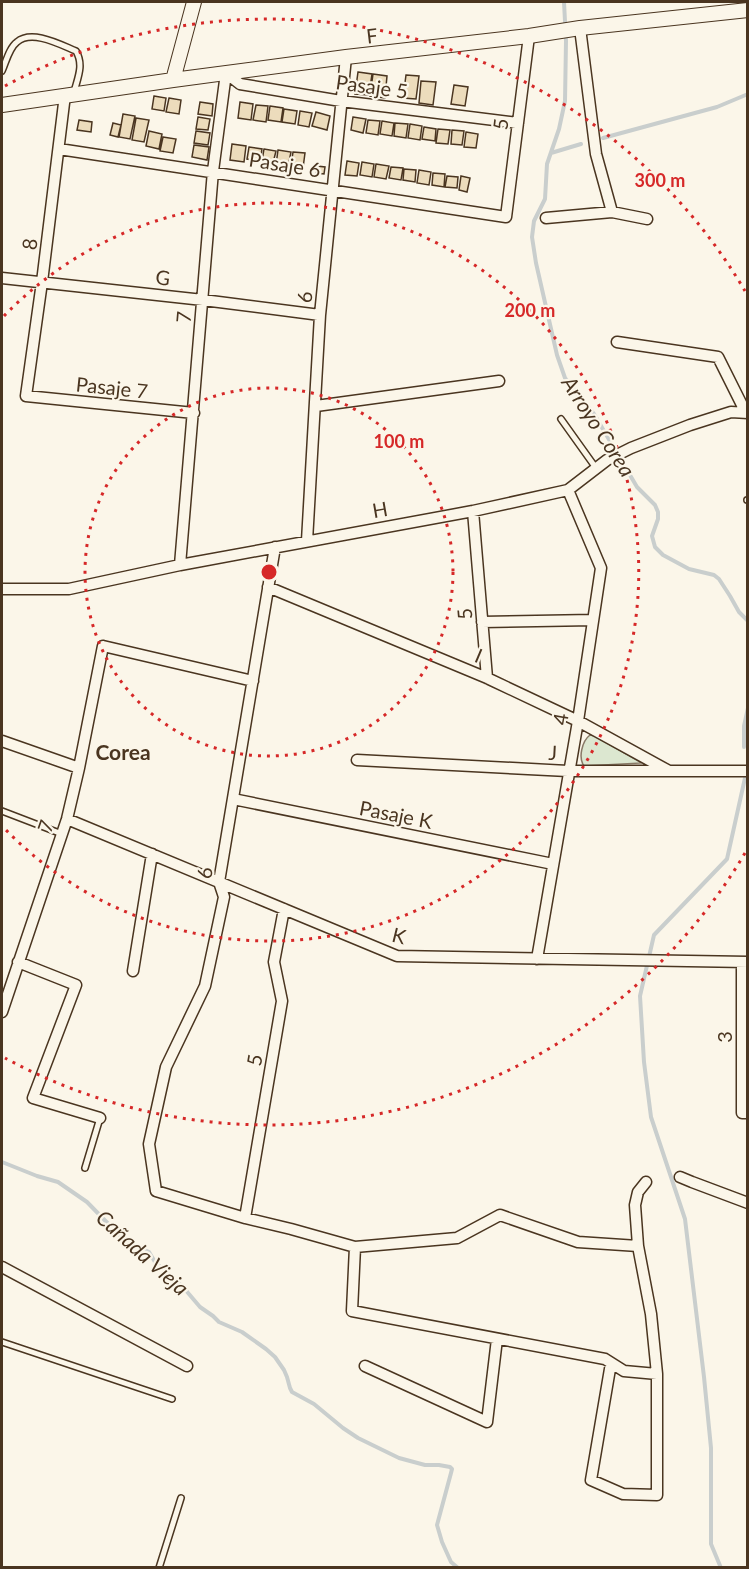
<svg xmlns="http://www.w3.org/2000/svg" width="749" height="1569" font-family="Lato,sans-serif">
<style>
.green{fill:#dce7d0;stroke:#887966;stroke-width:1.5}
.lines{fill:none;stroke-linecap:round;stroke-linejoin:round}
.stream{stroke:#c9cecd;stroke-width:4}
.building{fill:#ecdcbc;stroke:#4a3520;stroke-width:1.5}
.service-casing{stroke:#4a3520;stroke-width:8}
.minor-casing{stroke:#4a3520;stroke-width:13}
.tertiary-casing{stroke:#4a3520;stroke-width:16}
.service{stroke:#fbf6e9;stroke-width:5}
.minor{stroke:#fbf6e9;stroke-width:10}
.tertiary{stroke:#fbf6e9;stroke-width:14}
.ring{fill:none;stroke:#d62828;stroke-width:3;stroke-dasharray:3 6}
.labels{text-anchor:middle;dominant-baseline:central;stroke-width:4.5;stroke-linejoin:round;paint-order:stroke}
.street-label{font-size:20px;fill:#4a3520;stroke:#fbf6e9}
.water-label{font-size:21px;font-style:italic;fill:#4a3520;stroke:#fbf6e9}
.neighbourhood-label{font-size:21px;font-weight:bold;fill:#4a3520;stroke:#fbf6e9}
.centre{fill:#d62828;stroke:#fbf6e9;stroke-width:3}
.ring-label{font-size:18px;text-anchor:middle;font-weight:bold;fill:#d62828;stroke:#fbf6e9;stroke-width:4.5;stroke-linejoin:round;paint-order:stroke}
</style>
<rect width="100%" height="100%" fill="#fbf6e9"/>
<path class="green" d="M590 735 595 736 642 763 584 766C578 758 582 741 590 735Z"/>
<g class="lines">
<path class="stream" d="M564 2 566 41 565 101 559 129 547 164 545 199 534 221 532 237 536 263 557 355 565 378 594 414 637 487 655 505 658 512V519L652 536 655 547 663 555 689 569 714 575 719 579 730 596 739 612 748 621
M603 138 717 107 748 94
M551 153 581 144
M744 747V726L748 708
M2 1162 37 1176 58 1182 87 1202 125 1241 149 1252 155 1262 183 1287 200 1307 213 1316 219 1322 242 1332 266 1349 275 1357 284 1370 287 1377 290 1388 292 1392 314 1404 343 1428 358 1438 399 1458 425 1465H439L450 1467 452 1469 451 1473 437 1525 442 1542 451 1562 458 1568
M721 1568 711 1544V1448L704 1377 685 1219 651 1117 644 1062 640 996 654 935 727 859 745 778"/>
</g>
<path class="building" d="M358 72 372 74 369 95 355 94Z
M373 74 387 76 385 98 370 96Z
M406 75 419 76 416 99 403 98Z
M421 81 436 82 433 105 419 103Z
M454 85 468 87 465 106 451 104Z
M154 96 166 98 164 111 152 109Z
M169 98 181 100 179 114 166 112Z
M200 102 213 104 212 116 198 114Z
M240 102 253 104 251 120 238 118Z
M256 105 268 106 266 122 253 120Z
M270 106 283 108 281 122 268 120Z
M284 109 297 111 295 124 282 122Z
M300 111 312 113 309 127 298 125Z
M316 112 330 116 327 130 312 126Z
M123 114 135 116 130 139 119 137Z
M198 117 210 119 208 130 196 129Z
M353 117 366 119 363 133 351 130Z
M136 118 149 120 144 142 132 140Z
M79 120 92 122 91 132 77 130Z
M368 120 380 121 378 135 366 133Z
M382 121 394 123 392 136 380 134Z
M113 123 121 125 118 137 110 135Z
M395 123 408 124 406 138 394 136Z
M410 124 422 126 420 140 408 138Z
M424 127 436 129 435 141 422 139Z
M438 129 450 130 448 144 436 143Z
M452 130 464 131 462 145 451 144Z
M149 131 162 134 159 149 146 146Z
M196 131 210 133 208 145 194 143Z
M466 132 478 134 476 148 464 147Z
M163 137 176 139 173 153 160 151Z
M232 144 246 146 244 162 230 160Z
M194 145 209 147 207 160 192 157Z
M249 147 262 149 260 161 247 159Z
M264 149 276 151 273 163 262 161Z
M278 150 291 152 288 167 276 165Z
M293 152 305 153 303 168 291 166Z
M347 161 359 163 357 176 345 175Z
M362 162 374 164 372 177 360 175Z
M376 164 389 166 386 179 374 177Z
M317 166 325 167 324 174 316 173Z
M391 167 403 168 401 180 389 178Z
M404 169 416 170 415 182 403 180Z
M419 170 431 172 429 185 417 183Z
M433 173 445 174 444 187 432 185Z
M447 176 458 177 457 188 445 187Z
M461 176 470 178 467 192 459 190Z"/>
<g class="lines">
<g class="service-casing">
<path id="service" d="M2 71C6 62 9 48 17 42 32 29 61 45 76 51 84 65 78 77 74 92
M561 419 596 468
M747 500H748
M2 811 62 834
M85 1168 100 1118
M2 1342 172 1399
M159 1568 181 1498"/>
</g>
<g class="minor-casing">
<path id="minor" d="M580 28 596 154 612 212
M226 73 240 84 341 101 518 123
M65 95 42 282 26 396 194 413
M59 149 506 217 529 36
M546 218 612 212 647 219
M2 278 203 300 320 315
M617 342 718 357 746 413
M316 406 499 381
M473 511 487 678
M307 541 320 315 346 57
M275 547 219 882 224 897 205 986 166 1067 149 1144 156 1191 245 1218 291 1229 355 1247 457 1238 500 1215 578 1242 638 1246 635 1205 638 1192 646 1182
M180 565 213 171 226 73
M268 587 487 678 578 721 669 771
M2 589H69L180 565 473 511 568 490 607 460 631 448 690 425 731 412 748 413
M482 622 593 620
M2 741 79 768
M357 760 568 771H748
M233 799 553 864
M67 819 397 956 748 962
M537 959 578 721 601 568 568 490
M18 962 76 985 33 1098 100 1118
M742 962V1113H748
M133 971 152 854
M2 1012 67 819 79 768 103 646 253 681
M680 1177 692 1182 748 1203
M245 1218 282 1001 274 962 284 909
M355 1247 352 1311 605 1359 624 1371 657 1374
M2 1267 187 1366
M611 1363 591 1480 623 1494 657 1495V1374L651 1314 638 1246
M365 1366 487 1422 497 1339"/>
</g>
<g class="tertiary-casing">
<path id="tertiary" d="M173 80 194 2
M2 105 173 80 346 57 529 36 580 28 748 10"/>
</g>
<use href="#service" class="service"/>
<use href="#minor" class="minor"/>
<use href="#tertiary" class="tertiary"/>
</g>
<g class="ring">
<circle cx="269" cy="572" r="184"/>
<path d="M4 316A369 369 0 1 1 4 828"/>
<path d="M745 853A553 553 0 0 1 5 1058M5 86A553 553 0 0 1 745 291"/>
</g>
<g class="labels">
<g class="street-label">
<text transform="translate(372 35) rotate(-7)">F</text>
<text transform="translate(372 86) rotate(8)">Pasaje 5</text>
<text transform="translate(500 124) rotate(-83)">5</text>
<text transform="translate(285 164) rotate(9)">Pasaje 6</text>
<text transform="translate(29 244) rotate(-83)">8</text>
<text transform="translate(163 277) rotate(7)">G</text>
<text transform="translate(304 297) rotate(-85)">6</text>
<text transform="translate(183 317) rotate(-85)">7</text>
<text transform="translate(112 387) rotate(6)">Pasaje 7</text>
<text transform="translate(380 509) rotate(-10)">H</text>
<text transform="translate(464 614) rotate(-95)">5</text>
<text transform="translate(479 655) rotate(23)">I</text>
<text transform="translate(560 719) rotate(-80)">4</text>
<text transform="translate(553 752) rotate(3)">J</text>
<text transform="translate(396 814) rotate(11)">Pasaje K</text>
<text transform="translate(45 826) rotate(-71)">7</text>
<text transform="translate(204 873) rotate(-87)">6</text>
<text transform="translate(399 935) rotate(14)">K</text>
<text transform="translate(724 1037) rotate(-90)">3</text>
<text transform="translate(254 1060) rotate(-80)">5</text>
</g>
<g class="water-label">
<text transform="translate(599 426) rotate(57)">Arroyo Corea</text>
<text transform="translate(143 1252) rotate(42)">Cañada Vieja</text>
</g>
<g class="neighbourhood-label">
<text x="123" y="751">Corea</text>
</g>
</g>
<circle cx="269" cy="572" r="9" class="centre"/>
<g class="ring-label">
<text x="660" y="187">300 m</text>
<text x="530" y="317">200 m</text>
<text x="399" y="448">100 m</text>
</g>
<rect width="749" height="1569" fill="none" stroke="#4a3520" stroke-width="6"/>
</svg>
